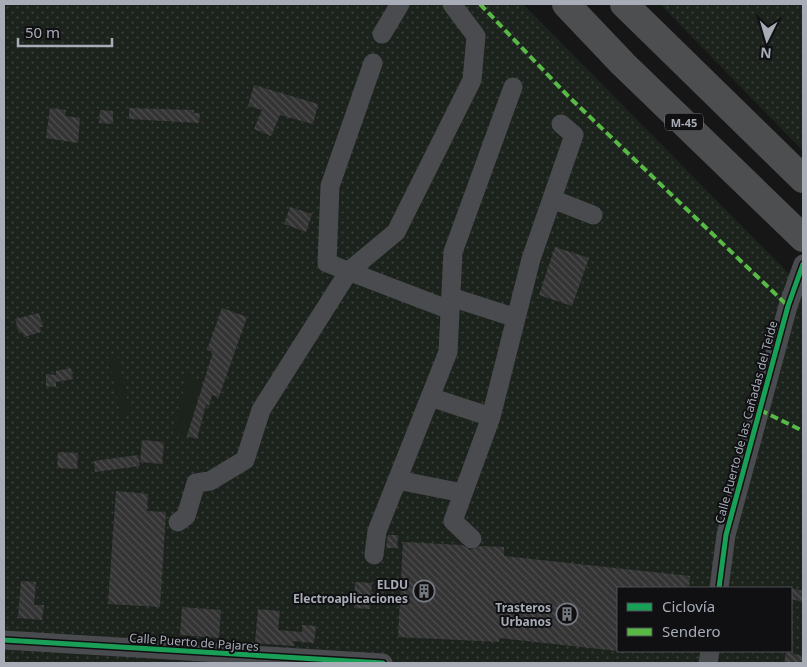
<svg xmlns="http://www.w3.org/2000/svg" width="807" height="667" font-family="'Noto Sans',sans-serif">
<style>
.grass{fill:url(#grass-dots);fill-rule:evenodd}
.garden{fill:#1c231d}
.building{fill:url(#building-back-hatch)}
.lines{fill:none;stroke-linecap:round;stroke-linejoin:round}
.minor{stroke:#4a4b4f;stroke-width:19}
.highway{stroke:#4d4e50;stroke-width:28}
.quiet{stroke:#58b947;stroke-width:4;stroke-dasharray:8 4;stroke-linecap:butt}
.cycleway-casing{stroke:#101012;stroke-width:8}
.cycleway{stroke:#1a9f57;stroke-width:5}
.labels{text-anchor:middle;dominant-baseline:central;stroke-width:4;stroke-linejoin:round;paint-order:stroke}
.shield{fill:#101012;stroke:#7a7d86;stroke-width:1}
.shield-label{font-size:11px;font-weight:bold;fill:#a7acb7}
.street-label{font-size:12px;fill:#a7acb7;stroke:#101012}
.poi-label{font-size:12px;font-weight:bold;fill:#a7acb7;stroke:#101012;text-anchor:end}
</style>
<defs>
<pattern id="grass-dots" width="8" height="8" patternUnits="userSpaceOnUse" patternTransform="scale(1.25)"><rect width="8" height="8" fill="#1c231d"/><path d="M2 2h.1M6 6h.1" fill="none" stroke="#3a403c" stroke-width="1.8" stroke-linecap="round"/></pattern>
<pattern id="building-back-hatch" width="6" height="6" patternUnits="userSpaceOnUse" patternTransform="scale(1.25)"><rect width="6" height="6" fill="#343435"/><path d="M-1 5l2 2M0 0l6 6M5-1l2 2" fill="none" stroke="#4f4f50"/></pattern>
</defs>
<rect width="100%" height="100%" fill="#161616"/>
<path class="grass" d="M4 4H523L803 288V663H4ZM618 588H791V651H618Z
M660 4H803V151Z"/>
<path class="garden" d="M117 354 131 416 121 414 108 356Z
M187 376 202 381 187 436 173 433Z"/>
<path class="building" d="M254 85 318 104 313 124 280 115 271 136 254 129 262 110 248 106Z
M50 108 66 110 65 116 80 118 78 143 46 138Z
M129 108 194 110V113H200L199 123 129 119Z
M100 110 113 111V124L99 123Z
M290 207 312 214 306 232 284 224Z
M555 247 589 258 572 306 539 295Z
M222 308 247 317 219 397 212 395 209 406 206 405 197 439 187 436 213 352 207 350Z
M39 313 43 327H40L41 332 24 337 23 332 19 333 15 319Z
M71 368 73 379 56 382V371Z
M46 374 56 375V387L46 386Z
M142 440 164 442 162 464 140 462Z
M58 452 78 453 77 469 57 468Z
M138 455 140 466 95 472 94 461Z
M116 491 148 494 147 511 166 512 160 607 108 604Z
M388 535H398L397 548H386Z
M403 542 462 545 470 550 481 546 504 547V556L690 576 689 588H618V651L500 638 499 642 398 637Z
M21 581 36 582 34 605H44L42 620 18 618Z
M355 582 372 583 370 609 354 608Z
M791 588 803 591V602L791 599Z
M182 607 221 610 219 638 180 635Z
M258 609 280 611 278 630 302 632V625L316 626 314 643 294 641V646L255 643Z
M786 652 803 656V663H784Z"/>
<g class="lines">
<path class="minor" d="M382 34 400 4
M373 63 330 186 327 263 450 310
M552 199 593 215
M451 297 516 318
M430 397 491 417
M397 480 463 493
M178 522 186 516 196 483 210 481 245 460 261 410 349 271 396 232 472 80 476 36 452 4
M472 539 453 521 491 417 531 259 574 135 561 124
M374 555 377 531 448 352 453 252 513 87
M719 588 726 535 788 306 803 264
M4 640 383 663
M708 663 710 651"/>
<path class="highway" d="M566 4 623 64 803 238
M624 4 803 179"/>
<path class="quiet" d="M480 4 568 96 788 306
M760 410 803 431"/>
<g class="cycleway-casing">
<path id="cycleway" d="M719 588 726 535 788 306 803 264
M4 640 383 663"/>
</g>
<use href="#cycleway" class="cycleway"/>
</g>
<defs>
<g id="building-ring" transform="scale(1.125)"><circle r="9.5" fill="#101012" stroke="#74787f" stroke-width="1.5"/><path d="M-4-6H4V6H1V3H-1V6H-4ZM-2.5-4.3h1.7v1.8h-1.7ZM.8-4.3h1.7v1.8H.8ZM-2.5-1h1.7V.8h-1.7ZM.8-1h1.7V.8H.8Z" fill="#74787f"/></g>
</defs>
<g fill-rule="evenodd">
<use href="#building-ring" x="424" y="591"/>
<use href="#building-ring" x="567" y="614"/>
</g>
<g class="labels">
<rect class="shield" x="665" y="113.5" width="38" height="17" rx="4"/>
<g class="shield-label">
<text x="684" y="122">M-45</text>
</g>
<g class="street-label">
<text transform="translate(746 422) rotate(-75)">Calle Puerto de las Cañadas del Teide</text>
<text transform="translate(194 642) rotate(4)">Calle Puerto de Pajares</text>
</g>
<g class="poi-label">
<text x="408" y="584">ELDU<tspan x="408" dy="14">Electroaplicaciones</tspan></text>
<text x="551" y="607">Trasteros<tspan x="551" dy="14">Urbanos</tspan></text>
</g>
</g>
<rect width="807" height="667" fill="none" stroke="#a7acb7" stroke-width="10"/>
<rect x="617" y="587" width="175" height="65" fill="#101012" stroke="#4c4e54"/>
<rect x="627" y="603" width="25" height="8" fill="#1a9f57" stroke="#4c4e54"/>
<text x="662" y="612" font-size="15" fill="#a7acb7">Ciclovía</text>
<rect x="627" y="628" width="25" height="8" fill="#58b947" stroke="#4c4e54"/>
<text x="662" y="637" font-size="15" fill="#a7acb7">Sendero</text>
<g transform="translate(767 40) rotate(185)" stroke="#101012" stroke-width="4" paint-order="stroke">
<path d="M0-4L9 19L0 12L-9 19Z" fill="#a7acb7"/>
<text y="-8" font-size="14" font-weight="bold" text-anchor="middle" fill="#a7acb7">N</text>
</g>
<path d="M18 38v8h94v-8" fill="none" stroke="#a7acb7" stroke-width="2.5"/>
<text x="25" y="38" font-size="15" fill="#a7acb7" stroke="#101012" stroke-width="4" paint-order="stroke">50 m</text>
</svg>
